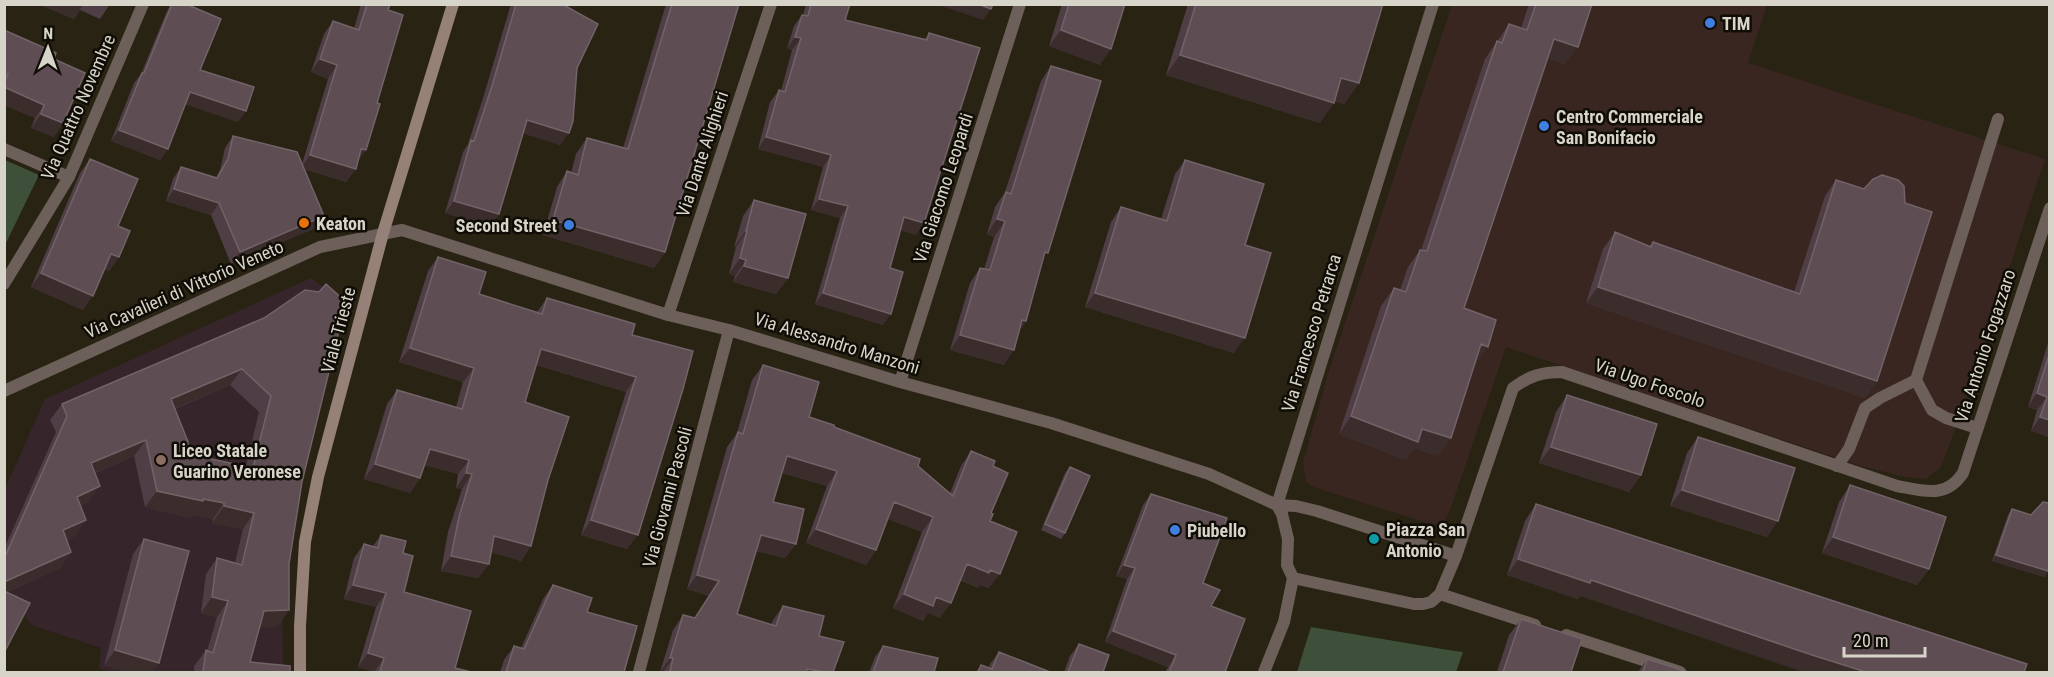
<svg xmlns="http://www.w3.org/2000/svg" width="2054" height="677" font-family="'Roboto Condensed',sans-serif">
<style>
.commercial{fill:#392621}
.education{fill:#37252c}
.green{fill:#3f503a}
.lines{fill:none;stroke-linecap:round;stroke-linejoin:round}
.lane{stroke:#6d605a;stroke-width:12}
.street{stroke:#6d605a;stroke-width:12}
.secondary{stroke:#968178;stroke-width:12}
.wall{fill:#4f3e46;fill-rule:evenodd}
.shaded-wall{fill:#3a2d2c}
.building{fill:#5e4e54;stroke:#716367;stroke-width:1.5;fill-rule:evenodd}
.shop-dot{fill:#3f7fe0;stroke:#0f0d06;stroke-width:2}
.food-dot{fill:#e8710a;stroke:#0f0d06;stroke-width:2}
.education-dot{fill:#8d6e63;stroke:#0f0d06;stroke-width:2}
.culture-dot{fill:#0f9aa8;stroke:#0f0d06;stroke-width:2}
.labels{text-anchor:middle;dominant-baseline:central;stroke-width:5;stroke-linejoin:round;paint-order:stroke}
.poi-label{font-size:18px;font-weight:bold;fill:#d7d4ca;stroke:#0f0d06;text-anchor:start}
.street-label{font-size:18px;fill:#d7d4ca;stroke:#0f0d06}
</style>
<rect width="100%" height="100%" fill="#292313"/>
<path class="commercial" d="M1452 5H1767L1748 63 2045 159 1965 403 1941 467 1926 479 1905 477 1861 466 1506 347 1449 513 1444 522 1434 525 1316 488 1306 482 1303 463 1328 374Z"/>
<path class="education" d="M311 278 342 301 312 431 282 575 283 672H109L99 668 101 648 31 625 5 585V489L45 399Z"/>
<path class="green" d="M5 160 39 175 5 245Z
M1311 627 1448 650 1463 652 1456 672H1297Z"/>
<g class="lines">
<path class="lane" d="M1977 428 1946 418 1932 410 1916 380 1998 119
M1837 466 1849 449 1865 408 1880 398 1916 380"/>
<path class="street" d="M4 149 69 177
M4 284 69 177 143 4
M668 315 771 4
M900 382 1020 4
M4 391 320 247 402 230 668 315 729 330 900 382 1051 423 1209 474 1277 505 1296 506 1317 511 1456 556
M1293 578 1414 604H1423L1431 602 1440 594 1456 556 1513 388C1529 376 1542 372 1562 372L1897 486C1924 491 1946 499 1963 473L2050 208
M1440 594 1535 625
M1566 635 1680 672
M639 672 729 330
M1264 672 1284 622 1293 578 1287 565 1288 539 1282 514 1277 505 1433 4"/>
<path class="secondary" d="M300 672V626L305 542 318 477 383 233 453 4"/>
</g>
<path class="wall" d="M38 4H110L100 19 80 10 74 19Z
M171 4H186L200 70 238 122 185 104 168 149 160 160 111 141 134 83 141 74 167 11Z
M361 4H390L356 169 346 182 304 169 315 228 231 264 211 215 166 201 173 179 181 167 216 178 220 170 225 148 233 136 302 164 328 79 311 72 324 34 333 21 354 29Z
M511 4H562L560 145 523 133 499 214 491 226 445 213 463 152 468 144 483 98Z
M666 4H739L665 252 654 268 543 235 557 187 567 171 571 173 576 154 587 138 623 148Z
M806 4H850L845 20 925 39 929 33 916 235 901 230 890 268 883 325 815 304 840 218 811 210 823 167 758 149 770 102 779 90 781 91 792 50 787 48 794 26 802 15H803Z
M1062 4H1125L1100 65 1049 46Z
M1188 4H1383L1359 83 1344 104 1334 101 1320 123 1166 75Z
M1529 4H1592L1565 64 1547 58 1464 308 1475 364 1451 438 1438 456 1414 448 1406 460 1339 434 1381 306 1394 288 1400 290 1408 267 1420 250H1421L1485 59 1509 24 1521 28Z
M4 30 54 59 63 123 54 137 31 128 35 118 4 105Z
M1051 66 1043 259 1026 321 1019 331 1004 365 950 350 970 283 980 268 984 269 994 237 987 234 995 207 1005 192 1041 81Z
M90 159 118 226 119 257 109 271 104 269 83 310 31 287 80 173Z
M1185 160 1234 353 1085 307 1111 222 1121 207 1161 219 1175 174Z
M1836 180 1877 381 1865 398 1586 303 1603 249 1615 232 1650 246 1653 242 1794 292 1825 196Z
M754 200 788 278 776 294 733 282 735 276 729 274 736 247H734L743 216Z
M438 257 479 294 537 312 547 298 632 335 693 351 627 549 581 535 626 392 536 365 525 402 548 480 531 546 521 561 491 552 489 564 478 578 441 571 448 532 462 489 456 488 458 474 425 465 420 478 410 493 364 479 387 404 397 390 456 407 463 382 399 362 428 271Z
M264 318 302 482 278 627H260L250 662 290 672H194V666L206 650 207 651 217 617 201 613 206 574 217 558 235 563 243 529 212 523 213 519 193 515 191 518 145 507 134 456 95 473 88 502 80 506 75 536 67 540 71 552 60 568 7 592 4 653V549L56 432 50 420 62 404ZM230 385 259 412 246 466 188 454 175 409Z
M2049 340V437L2031 431 2037 410 2028 407Z
M763 365 809 417 834 427 918 466 950 493 961 466 971 451 993 466 990 521 989 588 980 585 978 588 960 580 940 618 928 613 923 621 893 608 922 532 888 519 876 550 866 565 806 543 827 486 782 473 773 502 796 544 785 558 756 551 737 614 771 625 773 620 783 606 819 636 833 672H660L673 630 683 615 695 618 709 596 687 589 727 447 737 433 752 380Z
M1567 395 1641 475 1629 492 1539 463 1556 412Z
M1698 437 1767 537 1670 506 1687 453Z
M1070 467 1065 533 1061 539 1041 530 1065 473Z
M1850 485 1929 569 1917 585 1822 553 1839 502Z
M1151 494 1203 583 1211 606 1225 672H1165L1168 667 1105 642 1127 579 1116 576 1143 505Z
M1536 504 1580 596 1578 599 1507 575 1525 521Z
M2012 509 2048 571 2044 577 1992 561 2008 515Z
M381 535 403 553 404 592 455 668 471 672H374L358 667 376 607 344 599 354 558 364 544 373 546Z
M144 539 189 551 104 666 133 554Z
M553 585 587 612 624 672H500L504 660 514 646 521 648 543 599Z
M1521 619 1571 672H1497L1509 635Z
M1079 644 1103 672H1064L1070 656Z
M883 646 934 672H869L875 657Z
M999 652 1050 672H976L981 665 989 668 990 664Z
M1647 659 1688 672H1638Z"/>
<path class="shaded-wall" d="M38 4H81L83 5 74 19Z
M942 4H978L991 9 983 20 941 6Z
M1061 30 1111 49 1100 65 1049 46Z
M795 37 801 38 792 50 787 48Z
M1554 39 1578 47 1565 64 1541 56Z
M1180 55 1334 103 1320 123 1166 75Z
M320 59 337 65 328 79 311 72Z
M1341 78 1359 83 1344 104 1327 98Z
M4 87 44 105 35 118 4 105Z
M190 92 246 111 238 122 182 103Z
M41 114 63 123 54 137 31 128Z
M527 120 569 133 560 145 518 132Z
M119 130 168 149 160 160 111 141Z
M766 137 831 155 823 167 758 149Z
M361 149 366 150 357 163Z
M310 155 356 169 346 182 301 168Z
M174 189 219 203 211 215 166 201Z
M819 199 848 206 840 218 811 210Z
M454 201 499 214 491 226 445 213Z
M324 216 315 228 231 264 240 252Z
M904 217 924 223 916 235 896 229Z
M997 219 1005 221 994 237 987 234Z
M553 220 665 252 654 268 543 235Z
M746 231H747L736 247H734Z
M111 254 119 257 109 271 101 268Z
M740 258 746 260 735 276 729 274Z
M744 266 788 278 776 294 733 282Z
M41 273 93 296 83 310 31 287Z
M1598 287 1877 381 1865 398 1586 303Z
M823 293 891 314 883 325 815 304Z
M1095 293 1245 338 1234 353 1085 307Z
M1022 320 1026 321 1016 336Z
M960 335 1014 350 1004 365 950 350Z
M1481 344 1488 347 1475 364 1469 362Z
M410 348 474 368 463 382 399 362Z
M541 349 636 377 626 392 530 363Z
M242 369 230 385 159 415 171 399Z
M2037 393 2047 397 2037 410 2028 407Z
M1351 416 1422 429 1451 438 1438 456 1414 448 1406 460 1339 434Z
M2040 417 2049 420V437L2031 431Z
M146 440 134 456 80 479 91 463Z
M1551 447 1641 475 1629 492 1539 463Z
M430 449 469 460 458 474 419 464Z
M787 456 837 471 827 486 776 471Z
M375 464 420 478 410 493 364 479Z
M466 473 472 474 462 489 456 488Z
M100 486 88 502 65 514 77 497Z
M1682 490 1778 521 1767 537 1670 506Z
M157 491 203 499 224 503 213 519 193 515 191 518 145 507Z
M894 502 933 517 922 532 883 517Z
M224 506 254 513 243 529 212 523Z
M86 520 75 536 52 547 63 530Z
M591 520 638 535 627 549 581 535Z
M816 529 876 550 866 565 806 543Z
M761 535 796 544 785 558 750 550Z
M494 536 531 546 521 561 484 550Z
M1833 537 1929 569 1917 585 1822 553Z
M71 552 60 568 4 593V582Z
M1996 555 2048 571 2044 577 1992 561Z
M451 556 489 564 478 578 441 571Z
M1518 559 1591 580 1866 672H1803L1580 596 1578 599 1507 575Z
M967 564 990 570 1000 574 989 588 980 585 978 588 957 578Z
M1124 565 1135 568 1127 579 1116 576Z
M697 575 719 581 709 596 687 589Z
M353 585 386 593 376 607 344 599Z
M904 594 936 597 951 603 940 618 928 613 923 621 893 608Z
M212 597 228 601 217 617 201 613Z
M289 610 278 627 252 628 264 611Z
M1113 631 1176 655 1168 667 1105 642Z
M115 650 159 663 152 672H127L104 666Z
M368 653 384 658 374 672 358 667Z
M670 658H673L663 672H660Z
M807 669 825 672H805Z"/>
<path class="building" d="M172 4H186L221 19 200 70 254 87 246 111 190 92 168 149 119 130 142 73H144Z
M367 4H390L388 10 403 15 377 103 380 104 366 150 361 149 356 169 310 155 337 65 320 59 333 21 359 30Z
M516 4H562L598 24 577 68 573 121 569 133 527 120 499 214 454 201 471 140 474 141 492 86Z
M672 4H739L665 252 553 220 567 171 578 175 587 138 628 149Z
M811 4H850L845 20 927 40 929 33 980 48 924 223 904 217 890 268 903 272 891 314 823 293 848 206 819 199 831 155 766 137 779 90 785 92 801 38 795 37 802 15 808 16Z
M978 4H993L991 9Z
M1069 4H1125L1111 49 1061 30Z
M1196 4H1383L1359 83 1341 78 1334 103 1180 55Z
M1536 4H1592L1578 47 1554 39 1464 308 1496 320 1488 347 1481 344 1451 438 1422 429 1418 442 1351 416 1394 288 1406 292 1420 250 1427 251 1497 41 1502 43 1509 24 1527 30Z
M4 30 56 53 54 59 85 73 63 123 41 114 44 105 4 87V83L8 74 4 73Z
M1051 66 1101 81 1048 253 1045 252 1026 321 1022 320 1014 350 960 335 980 268 990 270 1005 221 997 219 1006 192 1011 194Z
M233 136 297 152 324 216 240 252 219 203 174 189 181 167 217 178 228 159Z
M90 159 138 179 118 226 130 231 119 257 111 254 93 296 41 273Z
M1185 160 1264 184 1245 245 1271 253 1245 338 1095 293 1121 207 1167 221Z
M1882 175 1898 180 1904 186 1905 203 1932 212 1877 381 1598 287 1615 232 1651 247 1653 242 1800 294 1836 180 1864 189 1873 179Z
M754 200 806 214 788 278 744 266 746 260 740 258 747 231H746Z
M438 257 486 272 479 294 542 314 547 298 635 324 632 335 693 351 683 389 638 535 591 520 636 377 541 349 525 402 569 417 548 480 531 546 494 536 489 564 451 556 459 517 472 474 466 473 469 460 430 449 420 478 375 464 397 390 462 409 474 368 410 348Z
M326 284 346 302 302 482 289 564V610L264 611 250 662 290 666V672H203L206 650 213 653 228 601 212 597 217 558 242 565 254 513 224 506V503L203 499V501L157 491 146 440 91 463 100 486 77 497 86 520 63 530 71 552 4 582V559L67 416 62 404 264 318 305 290 319 292ZM242 369 271 396 253 468 188 454V442L171 399Z
M2049 355V420L2040 417 2047 397 2037 393Z
M763 365 819 382 809 417 834 425V427L920 459 918 466 953 496 971 451 995 461 993 466 1008 473 991 513 993 514 990 521 1017 532 1000 574 990 570 989 573 967 564 951 603 936 597 933 606 904 594 933 517 894 502 876 550 816 529 837 471 787 456 773 502 804 509 796 544 761 535 737 614 776 626 783 606 824 616 819 636 844 642 833 672H825L807 669 806 672H673L670 671 673 658H670L683 615 695 618 719 581 697 575 738 432 743 434Z
M1567 395 1657 424 1641 475 1551 447Z
M1698 437 1795 468 1778 521 1682 490Z
M1070 467 1090 476 1065 533 1045 524Z
M1850 485 1946 517 1929 569 1833 537Z
M1151 494 1227 518 1203 583 1220 590 1211 606 1245 619 1225 672H1169L1176 655 1113 631 1135 568 1124 565Z
M2043 502 2049 503V567L2048 571 1996 555 2012 509 2031 515Z
M1536 504 2027 664 2024 672H1866L1812 655 1591 580 1590 583 1518 559Z
M381 535 406 541 403 553 413 556 404 592 471 611 455 668 471 672H380L384 658 368 653 386 593 353 585 364 544 378 548Z
M144 539 189 551 159 663 115 650Z
M553 585 592 598 587 612 637 626 624 672H506L514 646 524 649Z
M4 591 30 603 4 653Z
M1521 619 1582 639 1571 672H1503Z
M1079 644 1109 655 1103 672H1068Z
M883 646 938 658 934 672H873Z
M999 652 1050 672H978L981 665 992 669Z
M1647 659 1688 672H1643Z"/>
<g class="shop-dot">
<circle cx="1710" cy="23" r="6"/>
<circle cx="1544" cy="126" r="6"/>
<circle cx="569" cy="225" r="6"/>
<circle cx="1175" cy="530" r="6"/>
</g>
<circle class="food-dot" cx="304" cy="223" r="6"/>
<circle class="education-dot" cx="161" cy="460" r="6"/>
<circle class="culture-dot" cx="1374" cy="539" r="6"/>
<g class="labels">
<g class="poi-label">
<text x="1722" y="23">TIM</text>
<text x="1556" y="116">Centro Commerciale<tspan x="1556" dy="21">San Bonifacio</tspan></text>
<text x="316" y="223">Keaton</text>
<text x="557" y="225" text-anchor="end">Second Street</text>
<text x="173" y="450">Liceo Statale<tspan x="173" dy="21">Guarino Veronese</tspan></text>
<text x="1386" y="529">Piazza San<tspan x="1386" dy="21">Antonio</tspan></text>
<text x="1187" y="530">Piubello</text>
</g>
<g class="street-label">
<text transform="translate(78 107) rotate(-66)">Via Quattro Novembre</text>
<text transform="translate(702 154) rotate(-72)">Via Dante Alighieri</text>
<text transform="translate(943 188) rotate(-72)">Via Giacomo Leopardi</text>
<text transform="translate(184 289) rotate(-24)">Via Cavalieri di Vittorio Veneto</text>
<text transform="translate(338 330) rotate(-75)">Viale Trieste</text>
<text transform="translate(1311 333) rotate(-73)">Via Francesco Petrarca</text>
<text transform="translate(837 343) rotate(17)">Via Alessandro Manzoni</text>
<text transform="translate(1985 346) rotate(-72)">Via Antonio Fogazzaro</text>
<text transform="translate(1650 383) rotate(19)">Via Ugo Foscolo</text>
<text transform="translate(667 497) rotate(-75)">Via Giovanni Pascoli</text>
</g>
</g>
<rect width="2054" height="677" fill="none" stroke="#d7d4ca" stroke-width="12"/>
<g transform="translate(48 48) rotate(1)" stroke="#0f0d06" stroke-width="4.5" paint-order="stroke">
<path d="M0-4.5L10 22L0 15L-10 22Z" fill="#d7d4ca"/>
<text y="-9" font-size="16" font-weight="bold" text-anchor="middle" fill="#d7d4ca">N</text>
</g>
<path d="M1844 647v9h81v-9" fill="none" stroke="#d7d4ca" stroke-width="3"/>
<text x="1853" y="647" font-size="18" fill="#d7d4ca" stroke="#0f0d06" stroke-width="4.5" paint-order="stroke">20 m</text>
</svg>
